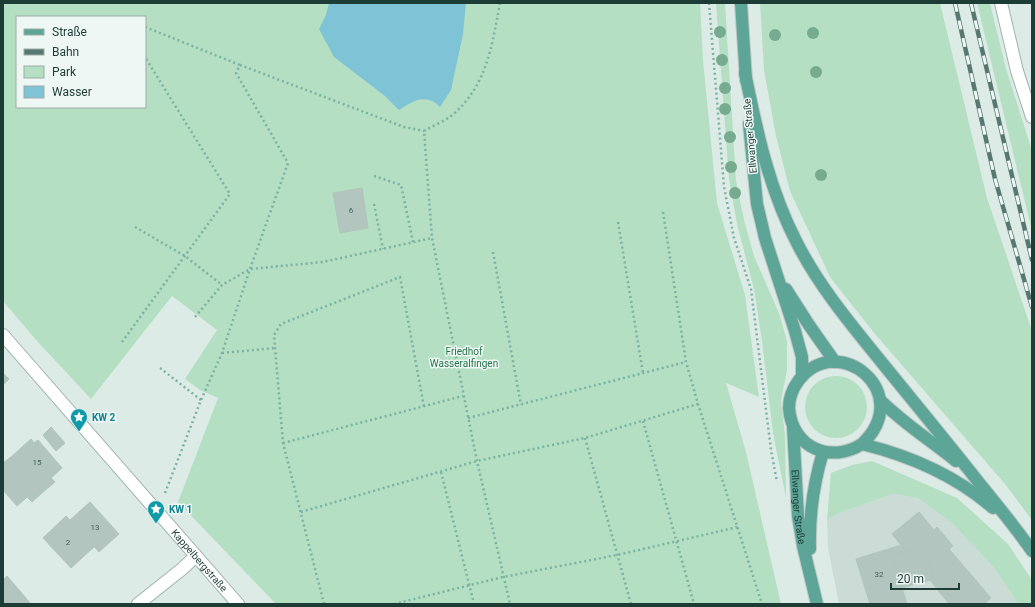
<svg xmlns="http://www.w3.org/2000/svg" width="1035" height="607" font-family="Roboto,sans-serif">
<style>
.built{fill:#cbdbd5}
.green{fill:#b4dfc2;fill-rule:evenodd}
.water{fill:#7fc3d6}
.building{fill:#b2c6bf;stroke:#afc5bd}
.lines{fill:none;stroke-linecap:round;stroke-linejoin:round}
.minor-casing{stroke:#a0b3ae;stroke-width:14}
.major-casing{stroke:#c0c8c7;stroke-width:14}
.path{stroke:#7bb2a4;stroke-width:2.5;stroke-dasharray:2 3;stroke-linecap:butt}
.minor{stroke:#fff;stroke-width:12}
.major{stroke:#5da597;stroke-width:12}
.rail-casing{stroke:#577871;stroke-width:4.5}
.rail{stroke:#eef7f3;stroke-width:3;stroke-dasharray:9;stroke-linecap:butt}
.tree{fill:#77ab90}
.labels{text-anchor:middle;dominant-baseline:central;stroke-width:3;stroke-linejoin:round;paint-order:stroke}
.number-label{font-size:8px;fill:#435e58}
.street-label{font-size:10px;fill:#1e3c36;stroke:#eef7f3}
.park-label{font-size:10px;fill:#247649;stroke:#eef7f3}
.culture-label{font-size:10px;font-weight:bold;fill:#0d838f;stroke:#eef7f3;text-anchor:start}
</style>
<rect width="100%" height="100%" fill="#ddebe6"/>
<path class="built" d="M893 494 918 498 953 524 996 570 1018 604H839L828 548 827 520 841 512Z"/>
<path class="green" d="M3 3H700L703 60 717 203 745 295 759 397 726 383 746 452 781 604H276L178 502 218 398 200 390 185 379 217 330 172 296 91 399 37 341 3 301ZM17 17H145V107H17Z
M716 3H725L736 181 744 220 754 256 779 313 787 341V370L781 401 785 435 786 498 773 433 762 341 754 289 737 224 729 179Z
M760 3H940L987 198 1032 331V520L1005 484 875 334 830 277 790 191 776 136 764 70Z
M977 3H990L1005 65 1032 151V231Z
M805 407a31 31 0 1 1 62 0a31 31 0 1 1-62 0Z
M872 461 957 498 1008 544 1032 580V604H1018L996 570 953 524 918 498 893 494 841 512 827 520 831 473 852 465Z"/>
<path class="water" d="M329 3H466L463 34 451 90 440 107C427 93 413 100 399 110L385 96 334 57 319 29 326 15Z"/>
<path class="building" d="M362 188 368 228 340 233 333 193Z
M3 373 9 379 3 385Z
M51 427 65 443 56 451 43 435Z
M31 439 34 443 38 440 62 468 51 478 55 482 43 492 11 457Z
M11 457 43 492 32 502 27 497 17 506 3 490V463Z
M90 502 119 534 99 552 70 520Z
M919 512 934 530 937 527 953 546 949 549 991 598 984 604H949L930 580 934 579 925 545 906 551 892 534Z
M66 516 94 547 71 568 43 538Z
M901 545 906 551 892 555 907 604H870L856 559Z
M925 545 934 579 902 588 892 555Z
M7 576 31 604H3V580Z"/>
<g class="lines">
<g class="minor-casing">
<g id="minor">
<path d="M1001 3 1017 71 1032 117"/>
<path id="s1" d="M3 335 238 604"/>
<path d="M138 604 182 569 196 556"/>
</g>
</g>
<g class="major-casing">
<g id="major">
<path d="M741 3 746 80"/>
<path d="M745 73C757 132 769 189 797 243 819 286 849 322 879 359 913 401 947 442 980 484 998 506 1016 528 1032 551"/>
<path d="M749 124 757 204 765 238 795 331 802 357V376"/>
<path d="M786 289 809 325 835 362"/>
<path d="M880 400C903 423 930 440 956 461"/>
<path id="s2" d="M793 427 798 516 803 546 817 604"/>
<path d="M862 444C916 393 838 330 799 380 793 388 789 398 789 408 792 448 831 464 862 444 911 456 955 475 993 508"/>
<path d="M810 549C809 514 813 485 823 452"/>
</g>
</g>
<path class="path" d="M500 3C492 45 487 87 451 116 443 122 432 126 424 131L432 238 477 461 510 604
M709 3 724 187 734 238 751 289 771 450 777 482
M145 27 240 65
M374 176 401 185 413 242
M374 204 383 249
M663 212 686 362 698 404 762 604
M618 222 643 373
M135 227 185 256 222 285
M493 252 521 405
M195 317 222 285 250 269 323 262 432 238
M122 342 230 194 145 57
M222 353 275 348
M160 368 201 400
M468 418 686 362
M643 421 694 604
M585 438 631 604
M283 443 463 396
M441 472 474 604
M165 493 201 400 222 353 250 269 288 163 236 73 240 65 404 127 424 131
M301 512 477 461 585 438 698 404
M324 604 283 443 274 335 281 324 400 277 424 407
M394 604 503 577 617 555 738 527"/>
<use href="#minor" class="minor"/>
<use href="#major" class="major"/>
<g class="rail-casing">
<path id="rail" d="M955 3 995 179 1032 307
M971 3 1032 260"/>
</g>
<use href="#rail" class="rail"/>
</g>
<g class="tree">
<circle cx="720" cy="32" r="6"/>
<circle cx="813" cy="33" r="6"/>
<circle cx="775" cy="35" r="6"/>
<circle cx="722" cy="60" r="6"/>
<circle cx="816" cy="72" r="6"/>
<circle cx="725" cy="88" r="6"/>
<circle cx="725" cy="109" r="6"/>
<circle cx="730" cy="137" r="6"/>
<circle cx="731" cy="167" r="6"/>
<circle cx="821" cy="175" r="6"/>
<circle cx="735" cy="193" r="6"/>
</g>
<defs>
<g id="sight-pin" transform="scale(0.9)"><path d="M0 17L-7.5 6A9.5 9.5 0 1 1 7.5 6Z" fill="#0f9aa8" stroke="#eef7f3"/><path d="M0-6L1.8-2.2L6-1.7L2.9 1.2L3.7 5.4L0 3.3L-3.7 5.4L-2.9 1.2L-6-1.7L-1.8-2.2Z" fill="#fff"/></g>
</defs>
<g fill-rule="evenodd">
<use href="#sight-pin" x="79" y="417"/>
<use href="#sight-pin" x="156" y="509"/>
</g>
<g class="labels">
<g class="number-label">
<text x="351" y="210">6</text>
<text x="37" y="462">15</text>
<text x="95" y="527">13</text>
<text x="68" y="542">2</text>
<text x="879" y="574">32</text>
</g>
<g class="street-label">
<text transform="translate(750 136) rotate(-95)">Ellwanger Straße</text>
<text stroke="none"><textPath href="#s2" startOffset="80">Ellwanger Straße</textPath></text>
<text stroke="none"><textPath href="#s1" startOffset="299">Kappelbergstraße</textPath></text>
</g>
<g class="park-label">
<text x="464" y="351">Friedhof<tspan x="464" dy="12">Wasseralfingen</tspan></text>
</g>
<g class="culture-label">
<text x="92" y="417">KW 2</text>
<text x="169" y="509">KW 1</text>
</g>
</g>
<rect width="1035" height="607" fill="none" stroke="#1e3c36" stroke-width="8"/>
<rect x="16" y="16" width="130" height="92" fill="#eef7f3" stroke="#9baca7"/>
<rect x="24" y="29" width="20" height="6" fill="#5da597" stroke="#9baca7"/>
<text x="52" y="36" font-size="12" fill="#1e3c36">Straße</text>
<rect x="24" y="49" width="20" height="6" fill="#577871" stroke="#9baca7"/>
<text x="52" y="56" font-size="12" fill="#1e3c36">Bahn</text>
<rect x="24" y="66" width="20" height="12" fill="#b4dfc2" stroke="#9baca7"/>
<text x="52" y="76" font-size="12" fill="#1e3c36">Park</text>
<rect x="24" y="86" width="20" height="12" fill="#7fc3d6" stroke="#9baca7"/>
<text x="52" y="96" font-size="12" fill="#1e3c36">Wasser</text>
<path d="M891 583v6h68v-6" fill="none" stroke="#1e3c36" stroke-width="2"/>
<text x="897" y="583" font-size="12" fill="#1e3c36" stroke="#eef7f3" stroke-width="3" paint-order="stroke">20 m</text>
</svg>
